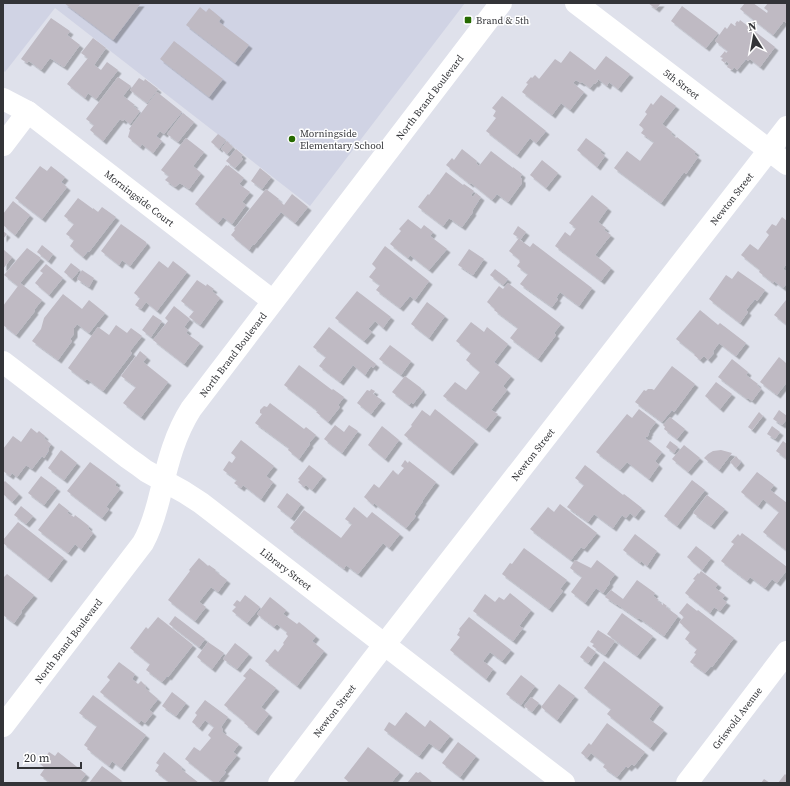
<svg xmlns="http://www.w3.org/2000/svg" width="790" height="786" font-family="'Source Serif 4',serif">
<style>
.built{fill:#d0d3e4}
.building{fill:#bfbac3;filter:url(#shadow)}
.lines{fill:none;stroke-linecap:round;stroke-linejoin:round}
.minor{stroke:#fff;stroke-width:22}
.poi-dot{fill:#266a01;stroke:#fff;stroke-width:1.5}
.labels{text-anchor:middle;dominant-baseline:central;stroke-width:3;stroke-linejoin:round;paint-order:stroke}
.poi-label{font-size:10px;fill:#333438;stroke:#fff;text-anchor:start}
.street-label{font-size:10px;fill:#333438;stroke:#fff}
</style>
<defs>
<filter id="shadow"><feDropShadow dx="3.5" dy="3.5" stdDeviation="0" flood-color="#0004"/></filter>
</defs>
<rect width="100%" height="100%" fill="#dfe1eb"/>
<path class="built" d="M3 3H465L310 206 55 8 5 72 3 70Z"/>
<path class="building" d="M64 3H141L113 40Z
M648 3H661L656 9Z
M745 3H753L767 13 768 11 764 8 768 3H787V22L786 23 784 21 773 35 740 9Z
M682 6 718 33 706 48 671 21Z
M200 7 206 12 209 8 221 18 219 22 249 45 235 63 186 25Z
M51 18 70 31 67 35 80 45 64 67 50 58 41 70 29 61 27 63 21 59Z
M740 20 775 47 760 67 750 59 748 61 746 59 737 70 734 67 732 70 727 67 729 64 726 61 725 63 721 60 723 58 720 57 725 51 726 53 728 51 715 41 725 27 727 29 731 23 735 26 736 25 735 24 737 21 739 22Z
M93 38 106 48 94 65 101 70 107 62 118 70 96 99 88 93 85 98 67 84 88 58 81 53Z
M174 41 223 79 209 97 160 59Z
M570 51 595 70 606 56 630 74 618 89 609 82 607 86 598 79 597 80 598 81 595 84 594 83 590 88 582 82 581 83 576 80 573 83 584 92 570 110 561 103 552 115 522 92 528 84 526 83 531 77 532 78 535 75 539 79 555 59 561 63Z
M118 77 131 86 123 96 135 105 133 106 140 111 130 124 124 119 123 121 120 119 103 141 90 130 94 125 86 119Z
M139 78 144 81 145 79 158 89 147 103 130 90Z
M157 92 182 112 164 134 160 131 156 136 162 141 153 153 142 144 140 147 128 137 130 130 129 129Z
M661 95 676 106 662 124 672 132 671 134 676 138 677 137 696 152 694 154 698 157 686 174 684 172 661 203 614 168 627 151 640 161 654 142 641 133 644 129 639 125 647 114 645 112 651 103 653 105Z
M502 96 546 131 536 143 530 138 517 155 486 131 496 118 493 116 496 111 492 108Z
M183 113 194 122 178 142 167 134Z
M218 134 226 140 219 149 211 142Z
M186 138 204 152 193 166 201 173 189 189 180 183 175 187 165 180 169 176 161 170Z
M586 138 602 150 600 152 605 156 597 167 577 150Z
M227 141 233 147 227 154 221 149Z
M236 149 243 155 241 157 243 159 235 168 226 161Z
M462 149 477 161 476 163 479 166 491 151 513 168V167L522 174 520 178 522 179V183L508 202 497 194 492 200 471 183 470 184 446 165 452 158 454 160Z
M542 160 558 173 546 188 530 175Z
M226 165 228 166V165L244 178 239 184 250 192 242 202 246 205 232 224 223 217 218 223 195 204Z
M40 166 47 171 51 166 65 177 61 182 67 187 42 219 15 198Z
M260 168 271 177 262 189 251 181Z
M446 172 463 185 464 184 474 191 471 195 473 197 476 193 481 197 472 211 473 212 462 227 449 218 443 226 418 207 428 194 429 195Z
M266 189 279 199 278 200 284 205 292 194 308 207 295 223 281 212 254 245 253 244 249 250 231 235 235 230 234 229Z
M592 195 608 208 598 222 606 228 604 230 611 235 595 255 611 268 601 281 555 246 565 232 570 236 576 228 569 223Z
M78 198 93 209V208L98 212 102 207 116 217 89 252 88 251 83 257 70 246 74 240 66 234 74 224 64 216Z
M13 201 30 215 15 235 3 225V214Z
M782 217 787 221V263L783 269 787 272V283L783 288 774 281 773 283 759 272 760 270 741 255 750 244 758 250 769 235 766 232 772 224 776 226Z
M408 219 421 229 424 225 433 232 430 236 447 249 429 270 410 255 408 258 390 244 401 231 399 229Z
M121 224 146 242V243L147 244 130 266 122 260 119 265 101 251Z
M518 226 526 232 520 240 530 247 533 243 592 288 579 306 560 292 556 298 558 299 552 307 520 284 528 274 517 266 520 262 519 261 520 260 509 251 519 238 513 234Z
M3 231 7 234 3 239Z
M42 245 53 254 48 261 37 252Z
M385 246 429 281 415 300 410 296 400 308 376 290 380 285 369 277 376 268 372 264Z
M27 248 41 258 20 283 42 300 34 310 35 311 16 335 3 325V306L18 286 4 275Z
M3 249 12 257 3 269Z
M469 249 484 259 473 275 458 265Z
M159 261 168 268 173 261 187 272 157 311 146 302 141 309 135 305 140 298 134 293Z
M71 263 80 270 72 279 64 272Z
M46 264 63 278 49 295 35 283 43 273 40 271Z
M495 269 508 279 503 285 490 275Z
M82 270 94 278 89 287 77 279Z
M738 271 765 290 757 301 755 299 746 310 748 312 740 323 709 299 726 275 732 279Z
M197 280 206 286 207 284 214 289 212 291 220 298 200 325 189 317 194 311 181 301Z
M508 283 561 324 554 333 556 335 538 359 510 338 518 328 494 310 495 309 487 302 499 286 503 289Z
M357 291 391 317 383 328 375 321 368 329 372 332 364 341 335 318Z
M63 294 82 309 89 300 105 313 89 333 77 324 74 328V334L70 339 72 341 58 360 32 341 41 329 44 318Z
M786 300 787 301V325L774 315Z
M427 302 445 316 429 338 411 324Z
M174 306 190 319 184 327 188 330 186 333 200 343 184 364 153 340 168 321 165 318Z
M700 310 718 325 720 323 746 343 736 356 719 343 713 351 714 353 708 360 704 356 700 360 694 355 695 354 676 339Z
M153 315 162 321 151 337 142 330Z
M471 322 484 332 487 327 508 344 494 362 511 376 503 386 507 390 491 410 498 414 486 429 443 396 455 382 466 390 480 372 466 360 471 353 456 341Z
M116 325 127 333 131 328 142 336 130 351 132 353 103 391 87 379 85 381 68 368 98 327 109 335Z
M329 327 376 364 373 368 371 366 365 375 353 365 340 382 319 366 326 357 313 347Z
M390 345 411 361 401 375 379 359Z
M140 351 147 357 143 362 168 382 141 417 123 403 136 387 121 376 136 356V357Z
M779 357 787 364V382L777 395 760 382Z
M732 359 748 372 746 375 758 384 757 385 761 389 752 401 748 398 747 399 718 377Z
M299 365 332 390 333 389 344 397 338 405 340 407 328 422 316 412 318 411 284 385Z
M672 366 695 384 674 412 672 410 662 422 635 402 644 390 646 391 648 389H652L654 390Z
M405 376 421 388V390L423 391 413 404 412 402 409 405 392 392Z
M716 382 732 394 720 409 705 396Z
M371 389 375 391 373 394 382 400 371 414 357 403 367 390 370 391Z
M270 403 304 429 306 427 316 435 309 443 310 444 299 459 288 450 289 448 255 423 262 414 260 413V410L264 406 267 407Z
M435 409 475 441 450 472 404 435 412 426 411 425 422 410 430 416Z
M639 409 656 422 649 431H650L648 434H649L647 437 646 436 645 438 662 452 655 461 659 465 649 479 627 462 620 470 596 452 627 414 632 418Z
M779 410 787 416V419L782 425 773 419Z
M759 412 763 416 752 430 748 427Z
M670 417 685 429 677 439 664 429 665 427 663 425Z
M335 425 344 432 349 425 358 431 342 453 324 439Z
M382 426 399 440 385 459 368 445Z
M772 426 780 432 775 439 767 434Z
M31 428 37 433 39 431 45 436 44 438 51 444 48 449 49 450 44 458 42 456 32 469 26 465 17 477 12 473 10 476 3 471V449L13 436 21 442Z
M241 440 274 466 266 476 273 482 261 499 243 485 241 488 234 483 237 480 223 470 229 461 232 463 236 457 231 453Z
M670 441 678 447 674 453 666 447Z
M783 441 787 444V459L776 451Z
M684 445 700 458 688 472 672 459Z
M61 450 77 463 64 480 48 468Z
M721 450 732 453 719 470 704 458 708 454 713 451Z
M736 456 741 462 736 468 730 462Z
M405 460 408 463 409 461 436 482 422 501H423L414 514 416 516 406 528 374 503 373 505 364 497 374 484 379 488 393 470 398 475 404 468 401 466Z
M90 462 117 482 115 485 120 489 106 507 109 509 102 518 67 491Z
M309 465 323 476 312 490 306 485 304 487 298 482 300 480 298 479Z
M585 465 623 495 624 494 642 508 635 517 630 513 626 518 622 515 613 528 594 514 588 522 567 507 584 485 575 478Z
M757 472 774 485 770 490 787 503V551L763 532 779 512 763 499 758 506 741 492Z
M41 476 57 488 44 505 28 493Z
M692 480 705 490 677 526 664 516Z
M5 481 19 494 12 502 3 494V483Z
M287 493 301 504 291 518 277 507Z
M707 495 725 509 711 526 693 513Z
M59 503 69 511 67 513 74 517 75 515 89 526 88 528 93 533 81 549 75 544 68 553 38 530Z
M560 504 597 533 584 549 581 547 571 560 530 529 548 507 554 512Z
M21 506 33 516 26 524 14 515Z
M354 507 367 518 372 512 400 534 389 548 383 543 358 574 346 565 344 569 290 528 304 510 341 538 352 524 345 519Z
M18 522 64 558 48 579 3 543V540Z
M742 533 787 567V570L777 583 772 579 765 588 750 577 747 581 721 561 734 544 731 542 738 534 740 536Z
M635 534 657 551 647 566 641 561 640 563 623 550Z
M696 546 711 558 702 570 687 557Z
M524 548 567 580 560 589 563 591 549 609 502 574 510 563 512 564Z
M199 558 208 566 209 565 216 570 215 571 227 580 218 592 211 587 199 602 206 607 195 621 168 600 190 571 189 570Z
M575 560 591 568 597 560 615 574 609 582 610 583 603 593 596 588 585 603 571 592 582 577 570 568Z
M701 571 718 584 715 588 725 595 722 599 727 602 720 611 714 607 710 613 685 593 695 580 693 579 698 573 699 574Z
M7 574 34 595 21 611 22 612 14 623 3 615V578Z
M637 580 655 593 653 596 659 600 657 601 663 605V603L667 606 666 607 678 616 664 636 639 618 638 619 618 605H617L605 597 611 590 623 599Z
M510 593 531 610 519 626 523 628 513 641 473 611 485 594 495 602 499 597 504 600Z
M245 595 260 607 247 623 232 611 236 607 233 605 237 600 240 602Z
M270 597 286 610 283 614 297 624 299 622 316 636 312 641 324 651 297 686 265 661 275 649 278 652 284 644 283 643 288 636 286 634 287 632 277 624 274 627 257 614Z
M687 603 697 611 698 610 734 638 712 667 711 666 705 673 690 662 696 654 694 653 697 649 685 639 690 632 679 622 684 617 679 613Z
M622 613 653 636 637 656 607 634Z
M175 616 205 639 199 647 169 624Z
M158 617 193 645 168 677 167 676 162 682 146 670 150 664 130 648 146 627 148 629Z
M469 617 511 650 502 661 490 652 483 661 493 669 486 679 450 650 460 637 457 635 460 630 459 629Z
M598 630 615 641 605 655 592 646 594 644 590 642Z
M208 642 224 653 212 669 197 657Z
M235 643 249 654 237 669 223 659Z
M588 646 596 652 588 663 580 657Z
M604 661 660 704 649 719 664 730 650 748 607 714 611 709 584 688Z
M119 662 135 674 132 679 138 684 141 681 146 686 145 688 158 699 149 710 153 713 145 723 141 720 139 723 100 692 110 680 107 677Z
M250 668 276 688 261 707 269 714 255 732 244 723 245 722 224 705 246 678 243 676Z
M521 675 535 686 521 705 506 694Z
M559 684 575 696 557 720 541 707Z
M172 692 186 703 176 716 162 706Z
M93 695 146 735 121 768 112 761 109 766 87 749 88 748 84 745 97 726 79 713Z
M531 697 539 703 532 712 524 706Z
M205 700 228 717 221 727 223 730 222 732 239 744 233 752 237 755 224 771 226 772 217 783H215L185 759 194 747 200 751 211 738 208 735 214 727 205 720 199 728 192 722 197 715 195 713Z
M406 712 425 727 430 720 450 736 439 750 429 743 419 756 384 730 389 722 395 726Z
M607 723 645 752 634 766 632 764 628 768 626 766 617 777 603 767 605 764 591 753 587 758 581 753 589 743 591 745Z
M458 742 476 756 460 777 442 763Z
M368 747 400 772 391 783H350L344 778Z
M49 752 55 756 58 752 86 774 79 783H51L40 775 45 768 40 764Z
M164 752 182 767 181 769 199 783H167L168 781 155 771 159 765 156 763Z
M102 766 122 781 120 783H89Z
M416 772 418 773 420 772 431 781V783H407Z
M785 774 787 776V783H778Z
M764 779 770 783H761Z"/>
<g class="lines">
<g class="minor">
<path id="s1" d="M576 3 787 164"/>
<path id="s2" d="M3 99 28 112 273 301"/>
<path d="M3 145 28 112"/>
<path id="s3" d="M3 362 128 458 138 465 146 471 184 492 201 503 564 783"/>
<path id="s4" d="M3 726 143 543C152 527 157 508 161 491 168 462 175 434 191 409L501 3"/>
<path id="s5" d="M279 783 371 662 787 127"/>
<path id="s6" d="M687 783 787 652"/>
</g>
</g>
<g class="poi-dot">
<rect x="464" y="16" width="8" height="8" rx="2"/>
<circle cx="292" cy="139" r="4"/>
</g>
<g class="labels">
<g class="poi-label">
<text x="476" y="20">Brand &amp; 5th</text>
<text x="300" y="133">Morningside<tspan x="300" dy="12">Elementary School</tspan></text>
</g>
<g class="street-label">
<text stroke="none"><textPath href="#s1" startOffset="133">5th Street</textPath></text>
<text stroke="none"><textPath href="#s4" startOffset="766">North Brand Boulevard</textPath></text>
<text stroke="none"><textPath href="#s2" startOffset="169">Morningside Court</textPath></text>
<text stroke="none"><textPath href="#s5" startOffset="739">Newton Street</textPath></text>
<text stroke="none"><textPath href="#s4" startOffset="442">North Brand Boulevard</textPath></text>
<text stroke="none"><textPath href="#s5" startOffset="415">Newton Street</textPath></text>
<text stroke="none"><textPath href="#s3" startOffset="351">Library Street</textPath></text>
<text stroke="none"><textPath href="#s4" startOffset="107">North Brand Boulevard</textPath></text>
<text stroke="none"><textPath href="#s5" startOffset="91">Newton Street</textPath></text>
<text stroke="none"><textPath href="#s6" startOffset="82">Griswold Avenue</textPath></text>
</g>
</g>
<rect width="790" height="786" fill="none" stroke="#333438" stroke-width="8"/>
<g transform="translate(754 36) rotate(349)" stroke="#ffffff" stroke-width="3" paint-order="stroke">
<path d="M0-3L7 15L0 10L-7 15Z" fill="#333438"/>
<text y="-6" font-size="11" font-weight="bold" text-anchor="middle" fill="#333438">N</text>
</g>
<path d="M18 762v6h63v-6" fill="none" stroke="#333438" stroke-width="2"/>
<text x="24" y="762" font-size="12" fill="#333438" stroke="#ffffff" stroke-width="3" paint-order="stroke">20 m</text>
</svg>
